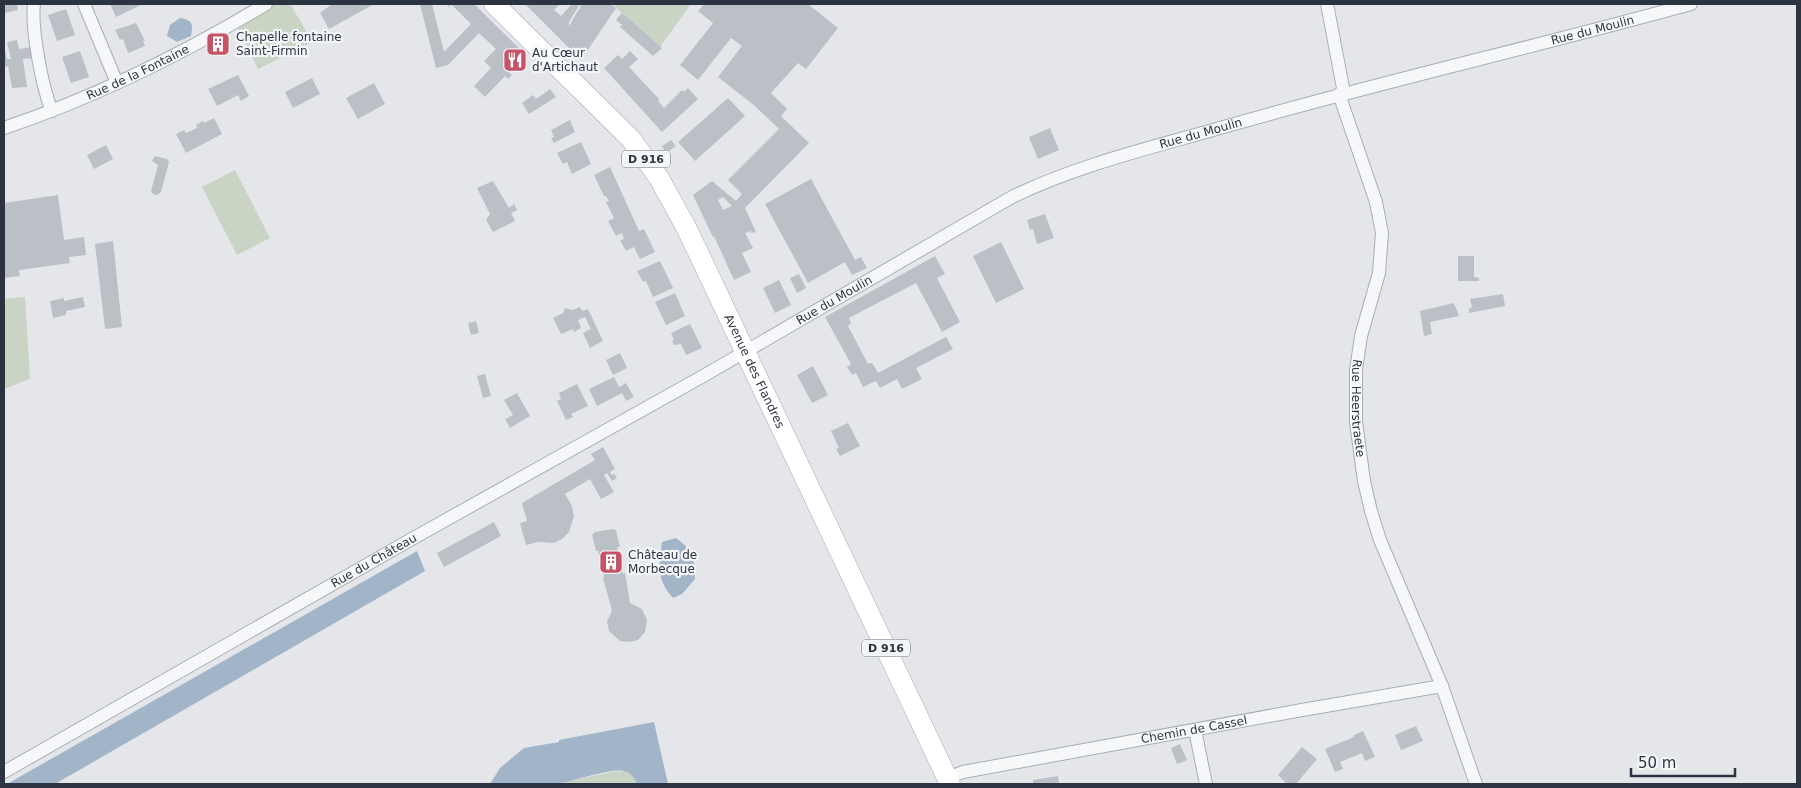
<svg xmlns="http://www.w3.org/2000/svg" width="1801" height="788" font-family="'DejaVu Sans',sans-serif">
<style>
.green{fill:#c9d4c5}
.water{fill:#a2b4c7}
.building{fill:#bbc0c7;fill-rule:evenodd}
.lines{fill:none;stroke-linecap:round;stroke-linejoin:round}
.street-casing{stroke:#a9adb4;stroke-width:14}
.primary-casing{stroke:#a4abb5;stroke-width:21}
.street{stroke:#f6f7f9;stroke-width:12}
.primary{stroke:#fff;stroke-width:20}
.labels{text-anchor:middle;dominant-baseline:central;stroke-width:4.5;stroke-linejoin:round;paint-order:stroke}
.shield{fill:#f3f5f8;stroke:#686e78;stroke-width:1}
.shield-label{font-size:11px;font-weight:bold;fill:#2d3441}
.street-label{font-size:12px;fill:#2d3441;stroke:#f3f5f8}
.poi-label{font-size:12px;fill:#2d3441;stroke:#f3f5f8;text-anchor:start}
</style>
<rect width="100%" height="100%" fill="#e4e6ea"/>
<path class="green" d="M275 4H290L313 42 258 69 238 28Z
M612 4H691L660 47Z
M235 170 270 238 237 255 202 187Z
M25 297 30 379 4 389V299Z
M625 771C631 774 635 777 637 784H553L612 772Z"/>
<path class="water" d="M180 18C193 20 193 24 191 36L177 42 167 36 170 25Z
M676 538C696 554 693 554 695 579L682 594 673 598C656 579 659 566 662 542Z
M417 551 425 571 55 784H7Z
M654 722 668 784H637C635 778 631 773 624 771 607 768 572 783 552 784 532 786 511 784 490 784L500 768 524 748 559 742V740Z"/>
<path class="building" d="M4 4H17L18 10 4 13Z
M110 4H140L141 5 116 17Z
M332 4H374L329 29 320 13Z
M420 4H432L444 52 471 24 451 4 449 7 446 4H474L525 54 508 72 512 75 508 79 505 76 485 97 474 86 491 68 484 61 496 49 479 33 448 65 436 68Z
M525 4H560L554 10 561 16 572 4H580L569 22V26L582 4H610L616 8 581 60Z
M704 4H808L838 28 806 69 798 63 771 93 787 109 781 116 809 143 745 208 756 232 751 233V231L745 233 753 248 742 253 751 272 734 280 714 236 713 237 693 195 712 181 736 201 742 194 728 180 779 129 755 106 718 77 742 46 731 38 698 80 680 65 713 23 698 11ZM723 197 732 206 723 210 718 200Z
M66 9 75 35 57 41 48 15Z
M622 13 628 18 662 48 653 56 620 27 622 25 616 20Z
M136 23 145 41H143L145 46 128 53 123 39 120 40 115 30Z
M17 40 19 49 32 47 33 58 23 59 27 87 12 88 8 66 4 67V47L7 59H11L7 42Z
M80 51 89 77 71 83 62 57Z
M630 51 638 59 629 67 659 99 658 101 664 108 682 90 684 92 688 88 698 99 662 132 604 68 618 55 622 59Z
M238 75 249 96 241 101 238 95 217 106 208 89Z
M312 78 320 94 293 108 285 92Z
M374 83 385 104 358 119 346 98Z
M550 89 556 97 529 114 522 103 533 95 536 99Z
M728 98 745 116 695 161 678 142Z
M214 118 222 134 186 153 176 134 184 130 186 133 197 128 196 125 203 121 204 123Z
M570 120 575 132 554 143 551 138 554 137 551 130Z
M1050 128 1059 150 1038 159 1029 137Z
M671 140 676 146 666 153 662 146Z
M581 142 591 164 572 174 567 162 563 164 557 153Z
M106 145 113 159 94 169 87 155Z
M155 156 167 159 169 162 161 192 157 195 153 194 151 191 158 165 152 161Z
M610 167 639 231 644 229 655 252 640 259 634 247 626 251 620 240 624 239 622 233 616 236 608 221 614 218 606 202 609 201 606 196H604L594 175Z
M811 179 855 260 861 257 867 268 852 275 845 262 808 283 765 204Z
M493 181 509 208 514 204 517 210 511 213 515 221 493 232 486 220 490 214 477 188Z
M58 195 64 240 84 237 86 255 69 257 70 263 19 270 20 276 4 278V203Z
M1045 214 1054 238 1037 244 1033 229 1030 230 1027 220Z
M113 241 122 327 105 329 95 244Z
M1001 242 1024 289 996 303 973 256Z
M935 256 945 274 937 278 960 322 942 332 916 283 849 318 851 323 848 326 868 364 871 363 873 364 878 373 946 337 953 349 916 368 922 379 902 389 897 379 880 388 876 381 863 387 856 373 852 375 847 367 851 364 825 317Z
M1458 256H1474V277L1479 278V281H1458Z
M660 261 673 288 653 297 646 281 643 282 637 271Z
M799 274 806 288 797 293 790 278Z
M779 280 791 305 775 313 763 288Z
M675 293 685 316 666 325 655 302Z
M1503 294 1505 306 1469 313V308H1472L1470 299Z
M83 297 85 307 66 311V315L53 318 50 301 64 298V301Z
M1454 303 1459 316 1430 322 1432 334 1424 336 1420 311Z
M580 307 582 311 588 309 603 341 590 348 583 333 591 329 585 317 578 320 581 328 574 332 573 329 561 334 553 318 563 313 565 308 573 310Z
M476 321 479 333 471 335 468 323Z
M690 324 702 348 686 355 681 344 674 345 672 341 674 340 671 333Z
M620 353 627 368 613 375 606 360Z
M813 366 828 395 812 403 797 375Z
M485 374 491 396 483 398 477 376Z
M614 377 619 387 626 383 634 397 626 401 622 393 597 406 589 389Z
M577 384 588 406 571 414 573 417 566 420 557 401 561 399 559 393Z
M517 393 530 416 510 428 505 419 513 415 504 400Z
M848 423 860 446 840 456 836 449 839 448 831 431Z
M603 447 615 469 610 472 612 475 614 474 617 478 612 481 607 473 604 475 614 492 601 499 590 479 565 494 572 506 574 516 569 532 562 539 554 543 538 542 526 545 520 523 527 521 522 503 595 460 591 454Z
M494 522 501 536 444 567 437 553Z
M613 529 616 530 620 547H617L623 574 625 573 630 603 642 609 647 620 645 632 638 640 630 642 620 641 609 631 607 622 612 610 603 579 604 577 598 551H596L592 535 595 532Z
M1416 726 1423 741 1401 750 1395 735Z
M1363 731 1375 757 1365 761 1362 753 1340 762 1343 769 1335 772 1325 749 1354 737V735Z
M1180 744 1187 760 1177 764 1171 748Z
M1302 747 1317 759 1296 784H1287L1278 775Z
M1058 776 1059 784H1033V780Z"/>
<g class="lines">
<g class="street-casing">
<g id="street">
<path d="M34 4C31 28 42 87 52 111"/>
<path d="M84 4 117 83"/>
<path d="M1327 4 1344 93"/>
<path id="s1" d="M1339 94 1376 202 1382 233 1379 273 1361 336 1356 370V422L1364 481 1371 511 1380 540 1442 686 1476 784"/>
<path id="s2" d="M4 128C96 97 183 54 266 4"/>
<path d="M1195 730 1206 784"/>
<path id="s3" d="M4 772 410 540 705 375 1012 197C1078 165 1150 148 1220 128 1376 83 1535 47 1691 4"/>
<path id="s4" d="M947 778 963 772 1302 710 1442 686"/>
</g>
</g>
<g class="primary-casing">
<g id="primary">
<path id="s5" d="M494 4 631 139 659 178 687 229 950 784"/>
</g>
</g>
<use href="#street" class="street"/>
<use href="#primary" class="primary"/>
</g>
<defs>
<g id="building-square" transform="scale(1.25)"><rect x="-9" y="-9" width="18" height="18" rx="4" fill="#c45466" stroke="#f3f5f8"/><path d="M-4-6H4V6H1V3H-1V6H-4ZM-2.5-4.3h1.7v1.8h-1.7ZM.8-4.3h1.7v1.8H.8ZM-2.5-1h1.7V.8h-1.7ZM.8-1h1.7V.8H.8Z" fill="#fff"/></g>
<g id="restaurant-square" transform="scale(1.25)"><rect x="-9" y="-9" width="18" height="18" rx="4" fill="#c45466" stroke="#f3f5f8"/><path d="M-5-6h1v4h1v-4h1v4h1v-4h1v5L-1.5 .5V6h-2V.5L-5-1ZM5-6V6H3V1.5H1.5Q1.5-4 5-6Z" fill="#fff"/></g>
</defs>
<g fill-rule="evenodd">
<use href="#building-square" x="218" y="44"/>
<use href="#restaurant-square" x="515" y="60"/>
<use href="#building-square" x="611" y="562"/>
</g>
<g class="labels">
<g class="shield">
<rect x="622" y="150.5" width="48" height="17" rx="4"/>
<rect x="862" y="639.5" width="48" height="17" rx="4"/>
</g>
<g class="shield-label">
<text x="646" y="159">D 916</text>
<text x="886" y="648">D 916</text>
</g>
<g class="street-label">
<text stroke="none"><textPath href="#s3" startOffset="1765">Rue du Moulin</textPath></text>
<text stroke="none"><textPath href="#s2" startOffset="145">Rue de la Fontaine</textPath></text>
<text stroke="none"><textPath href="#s3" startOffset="1360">Rue du Moulin</textPath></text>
<text stroke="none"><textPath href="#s3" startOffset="955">Rue du Moulin</textPath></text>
<text stroke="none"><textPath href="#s5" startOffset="456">Avenue des Flandres</textPath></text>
<text stroke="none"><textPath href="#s1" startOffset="324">Rue Heerstraete</textPath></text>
<text stroke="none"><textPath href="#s3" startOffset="426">Rue du Château</textPath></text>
<text stroke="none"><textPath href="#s4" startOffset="252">Chemin de Cassel</textPath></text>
</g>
<g class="poi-label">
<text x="236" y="37">Chapelle fontaine<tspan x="236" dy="14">Saint-Firmin</tspan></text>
<text x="532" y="53">Au Cœur<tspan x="532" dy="14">d'Artichaut</tspan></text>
<text x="628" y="555">Château de<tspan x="628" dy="14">Morbecque</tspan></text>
</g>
</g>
<rect width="1801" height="788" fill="none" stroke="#2d3441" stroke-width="10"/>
<path d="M1631 768v8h104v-8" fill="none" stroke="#2d3441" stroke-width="2.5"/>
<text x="1638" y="768" font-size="15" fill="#2d3441" stroke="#f3f5f8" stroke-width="4" paint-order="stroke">50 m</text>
</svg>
